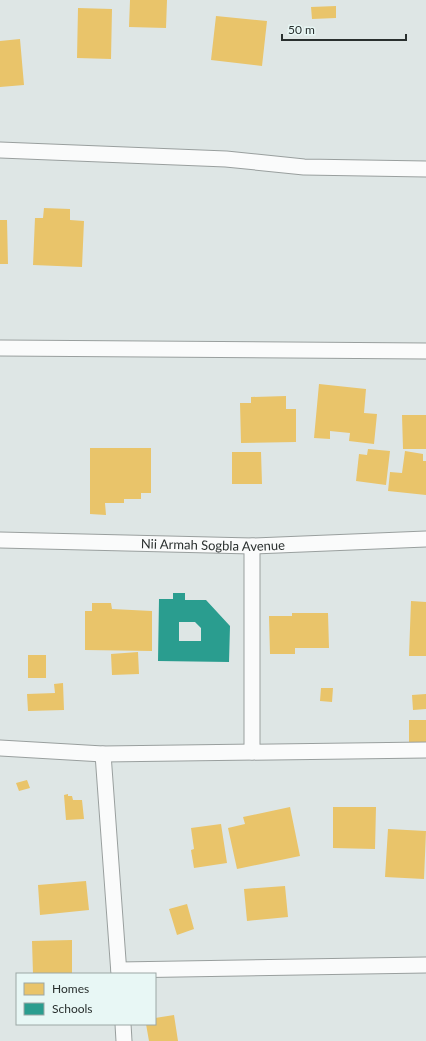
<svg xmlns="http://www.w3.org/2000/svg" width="426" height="1041" font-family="Lato,sans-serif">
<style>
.homes{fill:#e9c46a}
.schools{fill:#2a9d8f;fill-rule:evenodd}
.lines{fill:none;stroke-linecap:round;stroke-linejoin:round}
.minor-casing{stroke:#999f9e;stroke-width:17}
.minor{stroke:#fafbfb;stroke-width:15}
.labels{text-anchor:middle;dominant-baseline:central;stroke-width:4;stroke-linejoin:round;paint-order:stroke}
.street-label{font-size:13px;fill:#292f2e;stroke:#e8f7f5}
</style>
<rect width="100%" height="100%" fill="#dee6e5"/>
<path class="homes" d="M130 0H167L166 28 129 27Z
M336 6V18L312 19 311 7Z
M78 8 112 9 111 59 77 58Z
M216 16 267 21 262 66 211 60Z
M20 39 24 85 0 87V41Z
M44 208 70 209V220L84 221 82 267 33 265 35 218H43Z
M0 220H7L8 264H0Z
M319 384 366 389 364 413 377 414 374 444 349 441 350 433 330 431V439L314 438Z
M286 396V409H296V442L241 443 240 403H251V397Z
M402 415H426V449H403Z
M90 448H151V493H141V499H124V503H105L106 515 90 514Z
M368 449 390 451 386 485 356 481 359 454 367 455Z
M405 451 423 454V461H426V495L388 491 390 472 402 473Z
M232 452H261L262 484H232Z
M411 601 426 602V656H409Z
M92 603H111L112 609 152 611V651L85 650V611H92Z
M292 613H328L329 648H295V654H270L269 616H292Z
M138 652 139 674 112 675 111 654Z
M28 655H46V678H28Z
M63 683 64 710 28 711 27 694 55 693 54 684Z
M321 688H333L332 702 320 701Z
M426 694V709L413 710 412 695Z
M409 720H426V747H409Z
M27 780 30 788 19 791 16 783Z
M68 794V796H72L73 800H82L84 819 66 820 64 795Z
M290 807 300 856 237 869 228 828 245 824 243 817Z
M333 807H376L375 849 333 848Z
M221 824 227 863 194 868 191 850 194 849 191 828Z
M388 829 426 831 424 879 385 877Z
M86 881 89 910 40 915 38 885Z
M285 886 288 917 247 921 244 889Z
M187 904 194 929 177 935 169 909Z
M72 940V974H33L32 941Z
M174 1015 178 1041H149L146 1024H155V1018Z"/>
<path class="schools" d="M173 593H185V600H206L230 626 229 662 158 661 159 599H173ZM179 622H195L201 628V641H179Z"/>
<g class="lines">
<g class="minor-casing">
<g id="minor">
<path d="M0 150 226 159 304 167 426 169"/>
<path d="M0 348 426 351"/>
<path id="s1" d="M0 540 252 546 426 539"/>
<path d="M0 748 103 754 426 750"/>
<path d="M252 752V546"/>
<path d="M103 754 119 974"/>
<path d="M119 970 426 965"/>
<path d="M123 1024 124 1041"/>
</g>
</g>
<use href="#minor" class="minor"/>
</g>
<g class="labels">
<g class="street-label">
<text stroke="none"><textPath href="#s1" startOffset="213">Nii Armah Sogbla Avenue</textPath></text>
</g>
</g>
<rect x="16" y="973" width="140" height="52" fill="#e8f7f5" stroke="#9ca7a5"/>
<rect x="24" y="983" width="20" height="12" fill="#e9c46a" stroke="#9ca7a5"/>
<text x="52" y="993" font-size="12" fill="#292f2e">Homes</text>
<rect x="24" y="1003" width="20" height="12" fill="#2a9d8f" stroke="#9ca7a5"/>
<text x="52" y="1013" font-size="12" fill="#292f2e">Schools</text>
<path d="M282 34v6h124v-6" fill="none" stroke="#292f2e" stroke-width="2"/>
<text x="288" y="34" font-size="12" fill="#292f2e" stroke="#e8f7f5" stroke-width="3" paint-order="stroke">50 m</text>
</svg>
